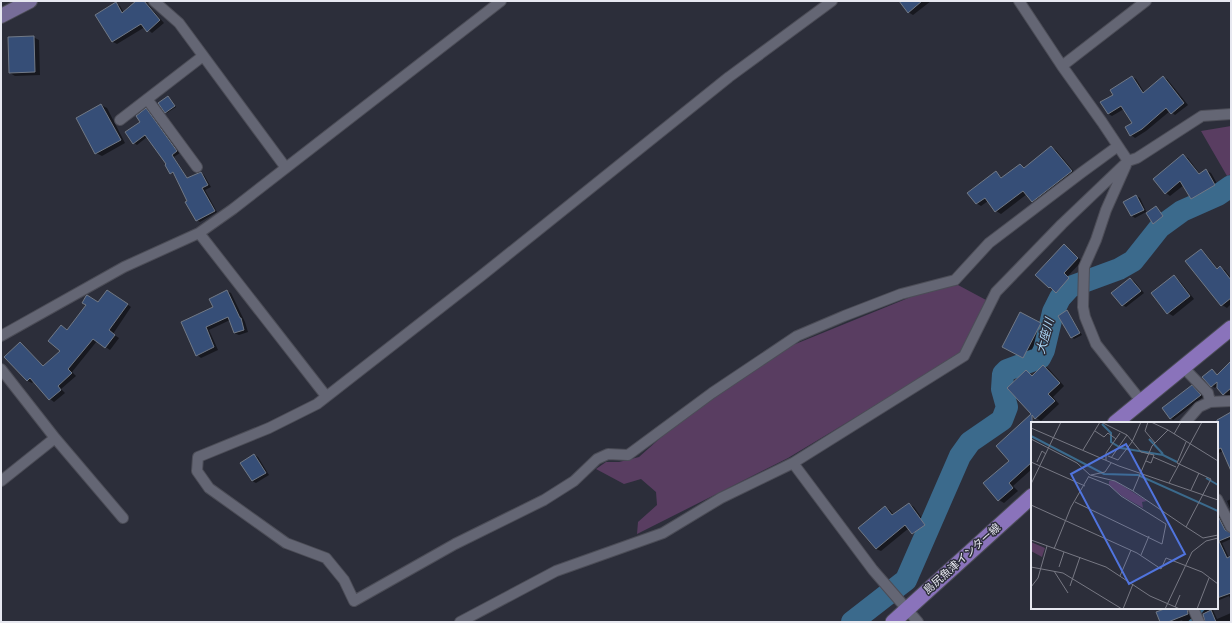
<svg xmlns="http://www.w3.org/2000/svg" width="1232" height="623" font-family="Figtree,'Noto Sans JP',sans-serif">
<style>
.green{fill:#593d61}
.shadow{fill:#0007}
.lines{fill:none;stroke-linecap:round;stroke-linejoin:round}
.stream{stroke:#3b6a8c;stroke-width:3.5}
.river{stroke:#3b6a8c;stroke-width:22}
.building{fill:#364e77;stroke:#717986}
.minor-casing{stroke:#4c4d57;stroke-width:12}
.secondary-casing{stroke:#4c4d57;stroke-width:16}
.primary-casing{stroke:#4c4d57;stroke-width:17}
.minor{stroke:#646674;stroke-width:10}
.secondary{stroke:#776d98;stroke-width:14}
.primary{stroke:#8a73bb;stroke-width:15}
.labels{text-anchor:middle;dominant-baseline:central;stroke-width:3;stroke-linejoin:round;paint-order:stroke}
.street-label{font-size:11px;fill:#e7e8f0;stroke:#2c2e3a}
.water-label{font-size:12px;font-style:italic;fill:#abd5f5;stroke:#2c2e3a}
.inset-river{fill:none;stroke:#3b6a8c;stroke-width:2}
.inset-road{fill:none;stroke:#777883;stroke-width:1}
.view{fill:#5074de;fill-opacity:0.15;stroke:#5074de;stroke-width:2}
.inset-edge{fill:none;stroke:#e7e8f0;stroke-width:2}
</style>
<rect width="100%" height="100%" fill="#2c2e3a"/>
<path class="green" d="M1231 126V174L1227 176 1201 131Z
M958 285 986 300 959 355 788 458 637 534 638 522 657 505 656 492 641 479 624 484 596 469 606 462H619L639 457 667 432 723 391 793 345 923 292Z"/>
<path class="shadow" d="M138 1H145L164 23 152 33 145 27 117 44 113 42 116 3 120 6 124 13Z
M900 1H931L913 15 908 12Z
M33 37 39 40 40 75 15 76 10 73Z
M1132 77 1136 79 1144 92 1163 77 1167 79 1188 105 1175 115 1170 111 1146 131 1135 138 1131 135 1127 128 1133 124 1124 109 1112 116 1108 114 1115 95Z
M168 97 176 107 167 113 166 112Z
M101 105 107 108 125 143 102 156 96 153Z
M146 110 149 111 180 153 174 157 188 179 201 173 204 175 211 187 205 190 217 212 200 222 197 220 175 174 171 173 167 164 147 137 137 145 134 143Z
M1051 147 1056 150 1076 174 1037 204 1032 201 1027 194 1001 214 996 211 988 201 981 206 976 203 996 173 1003 178 1020 165 1026 168Z
M1184 156 1188 158 1200 174 1206 170 1211 173 1219 187 1197 201 1192 199 1184 185 1170 196 1166 193Z
M1136 196 1140 198 1147 213 1157 208 1163 217 1155 224 1146 212 1135 218 1132 216Z
M1064 246 1069 249 1082 261 1068 276 1074 281 1062 295 1050 287 1037 275Z
M1201 250 1205 253 1218 269 1220 268 1225 270 1231 278V304L1227 308 1222 305 1186 261Z
M1174 276 1179 280 1194 299 1173 316 1168 313Z
M1130 279 1134 281 1144 293 1126 307 1122 305Z
M227 291 231 293 245 322 248 332 239 335 234 333 230 320 209 330 218 350 201 358 197 355 182 322 214 308Z
M112 293 131 307 113 334 119 338 110 350 97 341 72 372 76 376 61 389 65 393 54 402 50 399 34 381 32 383 28 381 6 357 20 343 24 346 44 367 61 351 68 331Z
M1067 311 1069 313 1082 335 1074 339 1072 337Z
M1021 314 1046 327 1029 360 1009 350Z
M1044 366 1049 369 1064 386 1053 397 1059 404 1041 421 1036 418 1008 388 1026 371 1033 376Z
M1212 371 1217 375 1222 376 1231 393V396H1227L1224 394 1217 386 1215 388 1212 386Z
M1195 388 1203 397 1173 420 1171 418Z
M1231 414V456L1223 451 1217 454V423H1214Z
M1032 428V469L1013 486 1018 491 1004 503 999 500 984 484 1011 461Z
M254 455 258 457 269 475 256 483 252 481Z
M1231 499V511L1227 501Z
M909 504 914 507 929 528 918 536 913 533 909 528 881 551 876 549 859 528 885 507 890 510 894 515Z
M1217 510 1229 533 1231 534V539L1222 543 1229 558 1231 557V600L1229 596 1217 601Z
M1159 608H1191L1194 622H1183L1182 620 1176 622H1161V612Z
M1201 608H1212L1217 619 1231 613V622H1206V619Z"/>
<g class="lines">
<path class="stream" d="M1190 622 1204 608"/>
<path class="river" d="M852 622 906 580 960 456 970 442 1002 420 1007 407 1002 389 1003 374 1007 370 1040 358 1044 350 1053 312 1060 298 1070 287 1119 269 1133 261 1160 227 1182 211 1218 195 1231 186"/>
</g>
<path class="building" d="M136 1H144L160 20 147 32 141 24 112 42 95 15 116 2 122 13Z
M899 1H922L908 13Z
M34 36 35 72 9 73 8 37Z
M1132 76 1143 93 1163 76 1184 103 1171 114 1166 108 1142 129 1130 136 1125 127 1132 123 1121 106 1108 114 1100 102 1113 95 1110 90Z
M168 96 175 106 165 113 158 103Z
M101 104 121 140 95 154 76 118Z
M146 108 177 151 172 155 187 178 201 172 208 185 202 188 215 211 196 221 185 202 187 201 173 172 170 174 165 165 166 164 145 135 133 144 125 132 140 122 136 116Z
M1051 146 1072 171 1032 202 1023 191 995 212 985 198 976 204 967 193 996 171 1001 178 1020 164 1024 168Z
M1183 154 1199 174 1206 169 1215 185 1191 199 1180 181 1165 194 1153 179Z
M1136 195 1144 210 1131 216 1123 202Z
M1156 206 1163 216 1153 224 1146 213Z
M1064 244 1078 258 1064 273 1069 278 1056 293 1050 287 1049 288 1035 275Z
M1201 249 1217 269 1220 266 1231 280V298L1221 306 1185 261Z
M1174 275 1190 296 1167 314 1151 293Z
M1130 278 1141 291 1122 306 1111 293Z
M107 290 128 304 109 330 115 335 105 348 93 339 68 369 72 373 58 386 61 390 49 400 30 378 27 381 4 357 20 342 43 366 60 351 48 341 61 325 67 330 86 305 82 303 86 296 87 295 98 302Z
M227 290 240 318H241L244 330 234 333 228 317 206 327 214 347 196 356 181 322 213 307 209 299Z
M1067 310 1080 333 1071 338 1058 316Z
M1020 312 1041 323 1023 358 1002 347Z
M1231 361V388L1223 395 1217 388V382L1211 387 1202 377 1212 369 1217 375Z
M1043 365 1060 383 1048 394 1055 401 1035 419 1032 415V462L1009 483 1013 488 998 501 983 483 1009 461 996 446 1031 414 1007 388 1026 370 1032 376Z
M1192 385 1201 395 1170 419 1162 408Z
M1231 412V471L1221 448 1217 450V420Z
M254 454 266 473 252 481 240 463Z
M909 503 925 525 912 534 905 525 876 549 858 528 885 506 892 515Z
M1217 514 1225 530 1231 533V536L1219 541 1227 558 1231 556V593L1217 598Z
M1167 608H1187L1188 614 1168 622H1160L1156 612Z
M1211 610 1216 622H1205L1203 614Z"/>
<g class="lines">
<g class="minor-casing">
<path id="minor" d="M154 1 179 23 286 168
M832 1 729 77 481 276 317 404 269 428 198 457 197 471 209 488 286 543 326 558 344 580 354 601 455 544 544 500 574 481 597 459 608 454 628 455 712 393 797 336 844 316 901 294 955 280 989 243 1081 173 1118 146
M1019 1 1062 66 1102 122 1128 161
M1062 66 1146 1
M147 99 197 167
M120 120 203 56
M1126 165 1106 210 1096 240 1084 267 1083 307 1085 317 1096 344 1141 401
M199 233 326 396
M1 336 124 267 199 233 233 209 501 1
M1183 367 1208 393 1210 402 1231 401
M1 369 55 438 1 481
M1185 423 1199 407 1210 402
M55 438 123 518
M1217 499 1231 527
M1193 608 1199 622
M460 622 556 571 663 533 721 498 793 463
M918 622 873 570 793 463 964 356 996 292 1062 224 1128 161 1137 158 1202 116 1231 114"/>
</g>
<g class="secondary-casing">
<path id="secondary" d="M1 16 30 1"/>
</g>
<g class="primary-casing">
<path id="primary" d="M1115 423 1231 328
M893 622 1032 496"/>
</g>
<use href="#minor" class="minor"/>
<use href="#secondary" class="secondary"/>
<use href="#primary" class="primary"/>
</g>
<g class="labels">
<g class="street-label">
<text transform="translate(962 559) rotate(-42)">島尻魚津インター線</text>
</g>
<g class="water-label">
<text transform="translate(1045 336) rotate(-74)">大座川</text>
</g>
</g>
<g transform="translate(1031 422)">
<rect width="187" height="187" fill="#2c2e3a"/>
<path d="M78 59H84L116 79 111 80 112 86 91 74 78 63ZM0 120 14 126 11 135 0 129Z" fill="#593d61"/>
<path class="inset-river" d="M71 2 80 11V20L90 26 132 33 146 40M0 14 73 52 107 53 187 89M118 17 132 32M175 56 187 63"/>
<path class="inset-road" d="M70 0 96 13 110 30 123 33 120 41 115 39M117 0 114 9 124 21M120 0 137 8M0 6 88 44 187 78M64 9 73 15 77 11 85 17M143 12 150 0M0 17 46 41 59 53 84 59 102 69 121 24 137 8 187 39M52 28 69 0M77 34 87 38 101 20 110 0M122 35 145 45M80 36 96 13M75 38V31L89 11M0 40 54 64M6 40 11 29 15 32M60 53 74 50 80 41M138 61 171 0M0 62 30 0M160 68 168 51M102 69 155 105 180 57 146 41 155 20M44 80 131 122 135 102 90 74 78 63 58 55M0 83 106 131 130 147 135 136 171 150 187 162M155 105 172 116 187 113M0 118 75 145 119 174 149 187M23 127 40 85 58 54M110 133 118 114M0 145 32 151 91 187M28 145 33 130M23 149 37 171M89 154 100 128M39 164 49 135M0 165 7 156 16 124M144 185 149 173M92 187 102 162M134 187 161 130 175 119 187 116M166 187 178 156"/>
<path class="view" d="M95 22 154 132 98 162 40 52Z"/>
<rect width="187" height="187" class="inset-edge"/>
</g>
<rect width="1232" height="623" fill="none" stroke="#e7e8f0" stroke-width="4"/>
</svg>
